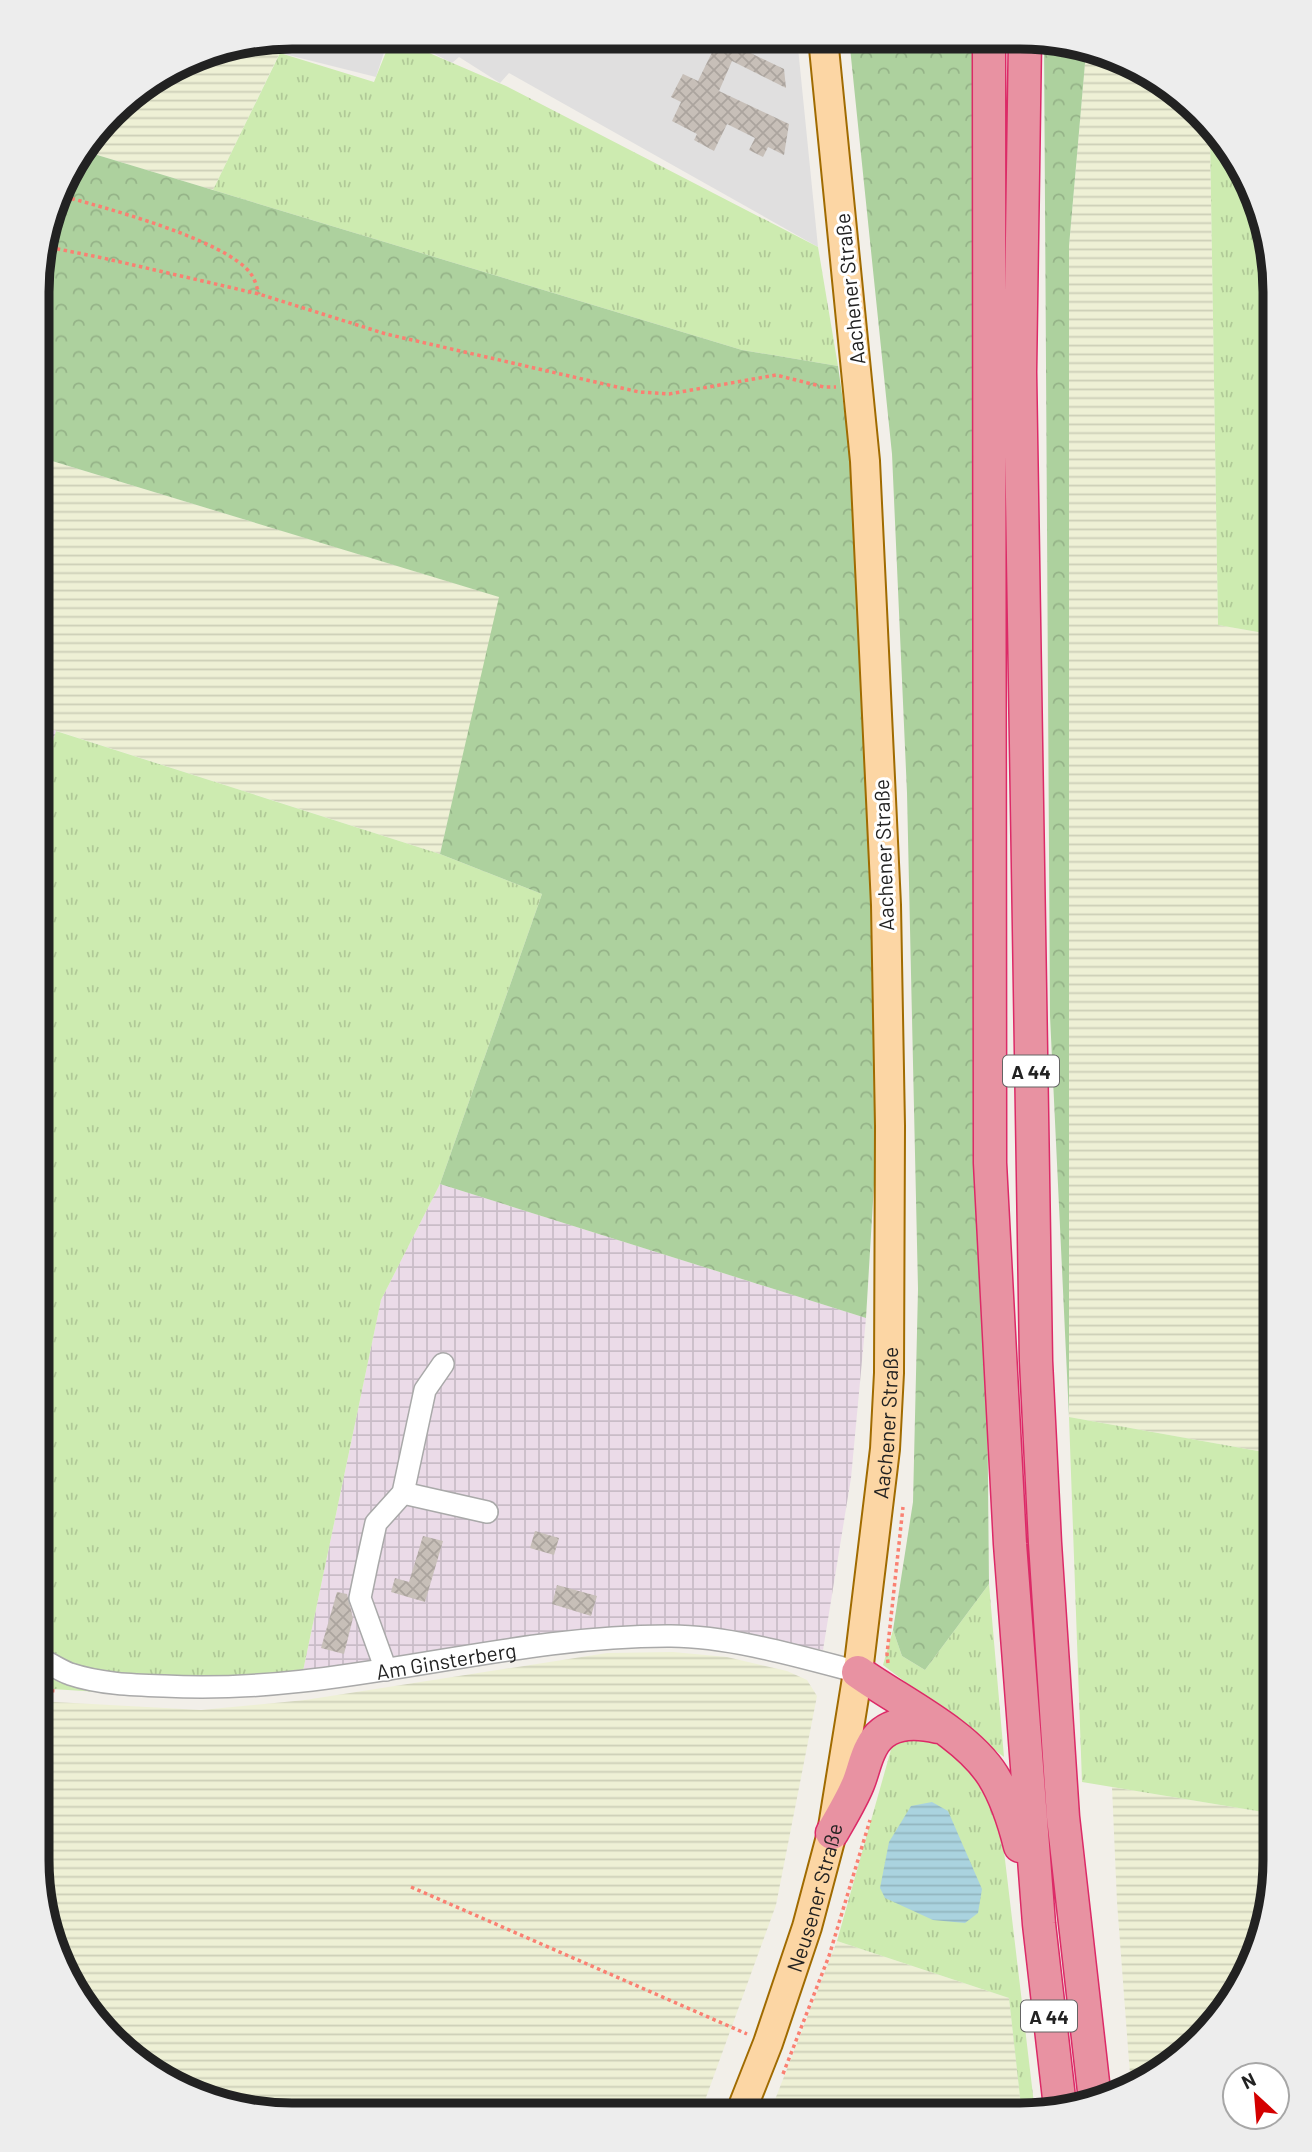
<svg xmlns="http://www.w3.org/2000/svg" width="1312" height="2152" font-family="Barlow,sans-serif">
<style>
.residential{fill:#e0dfdf}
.industrial{fill:url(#industrial-grid)}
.farmland{fill:url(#farmland-rules)}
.grass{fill:url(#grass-tufts)}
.forest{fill:url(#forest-crowns)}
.water{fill:url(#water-rules)}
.building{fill:url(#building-cross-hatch)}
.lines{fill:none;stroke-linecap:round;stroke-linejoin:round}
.minor-casing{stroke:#a9a9a9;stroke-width:24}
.major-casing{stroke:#a06b00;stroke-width:32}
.highway-casing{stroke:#dc2a67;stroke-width:35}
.path{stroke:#fa8072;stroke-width:3.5;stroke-dasharray:3.5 3.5;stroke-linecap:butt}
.minor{stroke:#fff;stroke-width:21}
.major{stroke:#fcd6a4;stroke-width:28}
.highway{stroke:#e892a2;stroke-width:32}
.labels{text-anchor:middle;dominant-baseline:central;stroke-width:6;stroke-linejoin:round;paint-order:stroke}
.shield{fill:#fff;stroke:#646464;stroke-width:2}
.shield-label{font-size:19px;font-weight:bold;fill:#222}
.street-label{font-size:21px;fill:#222;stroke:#fff}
.rim{fill:none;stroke:#222;stroke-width:9}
</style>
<defs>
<pattern id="industrial-grid" width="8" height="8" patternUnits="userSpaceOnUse" patternTransform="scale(1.75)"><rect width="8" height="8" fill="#ebdbe8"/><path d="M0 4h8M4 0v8" fill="none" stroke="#c9bcc7"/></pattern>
<pattern id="farmland-rules" width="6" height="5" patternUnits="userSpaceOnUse" patternTransform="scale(1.75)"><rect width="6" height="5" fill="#eef0d5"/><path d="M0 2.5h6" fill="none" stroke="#ccceb7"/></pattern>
<pattern id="grass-tufts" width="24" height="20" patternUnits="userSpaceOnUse" patternTransform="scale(1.75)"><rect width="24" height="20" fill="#cdebb0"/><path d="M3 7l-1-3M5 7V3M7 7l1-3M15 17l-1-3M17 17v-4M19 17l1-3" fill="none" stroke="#b0c997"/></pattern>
<pattern id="forest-crowns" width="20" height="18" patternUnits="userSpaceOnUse" patternTransform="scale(1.75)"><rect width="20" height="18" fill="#add19e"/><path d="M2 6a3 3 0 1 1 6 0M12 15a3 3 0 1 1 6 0" fill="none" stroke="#95b388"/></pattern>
<pattern id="water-rules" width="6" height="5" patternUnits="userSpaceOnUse" patternTransform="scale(1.75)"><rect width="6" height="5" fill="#aad3df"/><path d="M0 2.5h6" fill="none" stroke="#92b5bf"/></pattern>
<pattern id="building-cross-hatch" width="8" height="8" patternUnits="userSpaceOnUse" patternTransform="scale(1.75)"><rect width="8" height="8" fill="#c7bfb8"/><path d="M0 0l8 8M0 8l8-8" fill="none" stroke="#aba49e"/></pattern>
</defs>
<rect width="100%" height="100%" fill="#f2efe9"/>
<path class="residential" d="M292 37H389L376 77 280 53 287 38Z
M402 37 797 38 818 247 509 73 500 83 459 57 452 63Z"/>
<path class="industrial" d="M38 725 56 731 38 793Z
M440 1184 866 1318 851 1478 823 1650 726 1632 673 1626 607 1628 537 1636 303 1671 381 1300Z"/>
<path class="farmland" d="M287 38 213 190 84 151 123 100 195 56Z
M1086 52 1176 90 1210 134 1218 625 1275 635V1454L1069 1417V246Z
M39 457 500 597 440 854 38 725Z
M673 1652 727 1657 787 1671 807 1680 817 1696 776 1905 700 2114 259 2113 137 2063 89 2015 56 1957 37 1860V1701L201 1710 305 1700 607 1653Z
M1112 1787 1275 1814V1877L1256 1957 1223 2015 1175 2063 1131 2088 1117 1902Z
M837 1941 1009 1998 1022 2115H769Z"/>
<path class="grass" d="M392 37 506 86 818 247 838 366 742 350 213 190 280 53 374 82Z
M1210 134 1256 195 1275 292V635L1218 625Z
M56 731 440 854 542 894 440 1184 381 1300 303 1671 114 1693 37 1688 38 793Z
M1069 1417 1275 1454V1814L1082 1782Z
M989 1584 1004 1757 883 1665 893 1630 902 1656 925 1670Z
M926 1734 967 1760 1001 1826 1035 2112 1022 2115 1009 1998 837 1941 894 1739Z"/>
<path class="forest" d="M849 38 974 39 989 1584 925 1670 902 1656 893 1630 913 1502 918 1289 907 793 892 454Z
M1044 39H1054L1086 52 1069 246V1417L1050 1016Z
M84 151 742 350 838 366 855 486 870 839 875 1168 866 1318 440 1184 542 894 440 854 499 597 39 457V259L63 179Z"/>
<path class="water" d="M932 1802 948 1811 982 1889 978 1913 965 1923 933 1920 885 1898 880 1888 889 1842 911 1806Z"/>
<path class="building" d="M719 38 784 69 786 88 732 61 719 91 789 124 784 155 768 147 763 157 749 150 755 138 727 124 714 151 694 140 697 134 672 121 681 102 671 97 683 74 698 81Z
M535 1531 559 1538 554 1555 530 1548Z
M423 1536 443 1541 425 1602 391 1592 395 1578 409 1582Z
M557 1585 597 1596 591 1616 552 1604Z
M337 1592 347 1594 353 1618 344 1654 321 1648Z"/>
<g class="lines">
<g class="minor-casing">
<g id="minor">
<path d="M403 1493 487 1512"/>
<path id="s1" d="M37 1657C48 1662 59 1670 70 1674 100 1684 133 1685 164 1686 335 1696 500 1635 671 1636 729 1636 801 1657 858 1672"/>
<path d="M386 1670 360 1598 367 1564 376 1523 403 1493 425 1390 443 1364"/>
</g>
</g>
<g class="major-casing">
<g id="major">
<path id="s2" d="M740 2114 768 2043 807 1927 832 1833 858 1672 885 1449 889 1373 890 1126 886 905 865 461 823 38"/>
</g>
</g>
<g class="highway-casing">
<path id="highway" d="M989 39 990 1163 1010 1544 1039 1924 1060 2107
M1025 39 1020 372 1036 1361 1045 1543 1063 1817 1095 2100
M858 1672C900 1702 966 1733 993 1776 1006 1797 1014 1822 1020 1846
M832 1833C841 1817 851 1801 858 1784 863 1772 865 1759 871 1748 884 1721 913 1721 938 1727"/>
</g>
<path class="path" d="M58 195C100 206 227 240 251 274 255 279 257 288 259 294
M43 246 103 258 259 294 386 334 639 392 669 394 776 375 824 387H836
M888 1663 887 1654 903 1507
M37 1690 57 1691
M411 1887 747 2034
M783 2074 829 1956 870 1820"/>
<use href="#minor" class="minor"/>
<use href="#major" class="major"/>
<use href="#highway" class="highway"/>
</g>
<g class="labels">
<g class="shield">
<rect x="1003" y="1055.5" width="56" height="31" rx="5"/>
<rect x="1021" y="2000.5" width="56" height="31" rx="5"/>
</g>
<g class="shield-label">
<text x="1031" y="1071">A 44</text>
<text x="1049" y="2016">A 44</text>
</g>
<g class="street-label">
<text transform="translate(849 289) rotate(-96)">Aachener Straße</text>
<text transform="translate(883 855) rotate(-92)">Aachener Straße</text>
<text stroke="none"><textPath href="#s2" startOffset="710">Aachener Straße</textPath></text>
<text stroke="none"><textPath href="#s1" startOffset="416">Am Ginsterberg</textPath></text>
<text stroke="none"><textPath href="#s2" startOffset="229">Neusener Straße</textPath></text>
</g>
</g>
<path d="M0 0H1312V2152H0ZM292 49H1020A243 243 0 0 1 1263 292V1860A243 243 0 0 1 1020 2103H292A243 243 0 0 1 49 1860V292A243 243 0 0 1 292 49Z" fill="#ededed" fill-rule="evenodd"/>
<path class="rim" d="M292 49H1020A243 243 0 0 1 1263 292V1860A243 243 0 0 1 1020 2103H292A243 243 0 0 1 49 1860V292A243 243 0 0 1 292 49Z"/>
<g transform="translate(1256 2096) rotate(334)"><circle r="33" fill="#ffffff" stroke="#a7a7a7" stroke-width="2"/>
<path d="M0-5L12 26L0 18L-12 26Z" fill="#d40000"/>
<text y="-10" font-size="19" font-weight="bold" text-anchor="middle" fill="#222222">N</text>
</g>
</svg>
